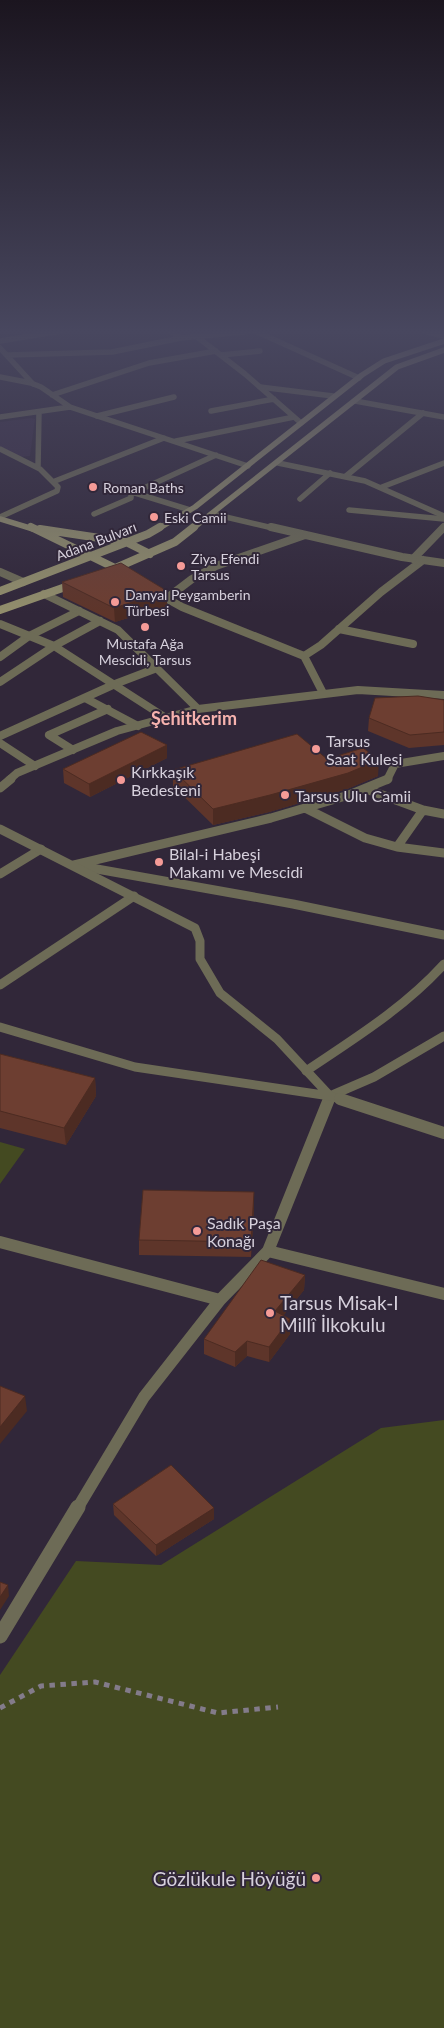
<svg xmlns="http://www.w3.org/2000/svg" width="444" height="2028" font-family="Lato,sans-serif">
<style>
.built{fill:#3a2d45}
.green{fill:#444a21}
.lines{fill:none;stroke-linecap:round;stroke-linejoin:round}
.path{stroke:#837b8a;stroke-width:5;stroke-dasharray:5.5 5.5;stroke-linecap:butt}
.service-far2{stroke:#6d6b56;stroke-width:5.5}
.service-far1{stroke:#6d6b56;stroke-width:8}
.service{stroke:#6d6b56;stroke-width:9}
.pedestrian{stroke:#6d6b56;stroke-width:8}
.minor-far4{stroke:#6d6b56;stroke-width:5.5}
.minor-far3{stroke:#6d6b56;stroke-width:8}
.minor-far2{stroke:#6d6b56;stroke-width:9}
.minor-far1{stroke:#6d6b56;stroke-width:12}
.minor{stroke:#6d6b56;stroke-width:15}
.tertiary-far2{stroke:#6d6b56;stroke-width:8}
.tertiary-far1{stroke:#6d6b56;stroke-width:9}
.tertiary{stroke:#6d6b56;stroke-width:12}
.secondary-far1{stroke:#928e6c;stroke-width:5.5}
.secondary{stroke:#928e6c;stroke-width:8}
.wall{fill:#5e352a}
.shaded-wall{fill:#4c2b22}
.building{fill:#6d3e31;stroke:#4c2b22}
.poi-dot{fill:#f59b97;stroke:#312739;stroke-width:2}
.labels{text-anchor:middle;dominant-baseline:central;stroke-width:4;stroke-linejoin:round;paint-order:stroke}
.far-poi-label{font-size:14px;fill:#d6d0dc;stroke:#312739;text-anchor:start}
.far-street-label{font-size:14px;fill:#d6d0dc;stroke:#312739}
.poi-label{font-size:16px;fill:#d6d0dc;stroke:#312739;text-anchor:start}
.far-district-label{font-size:18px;font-weight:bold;fill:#f6b2ae;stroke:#312739}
.near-poi-label{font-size:19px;fill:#d6d0dc;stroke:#312739;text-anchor:start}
</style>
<rect width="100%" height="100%" fill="#312739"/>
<path class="built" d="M31 418 35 419 30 456 20 457 0 447V422Z"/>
<path class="green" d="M0 1142 25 1149 0 1184Z
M444 1420V2028H0V1675L76 1561 161 1565 381 1428Z"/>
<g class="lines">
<path class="path" d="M0 1708 41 1686 95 1682 218 1713 278 1707"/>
<path class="service-far2" d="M221 355 260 351
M260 387 333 396
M97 416 174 397
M135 493 190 510
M300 499 330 473
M349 510 444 519"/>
<path class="service-far1" d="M339 629 413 644
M0 657 29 636 79 611
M0 743 35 766"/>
<path class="service" d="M0 985 134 896"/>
<path class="pedestrian" d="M85 698 138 726
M49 735 108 709
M49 735 73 750
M0 736 115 684 157 668"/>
<path class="minor-far4" d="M170 331 181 338
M255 331 359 378
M424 331 444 336
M196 336 245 374 301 423
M0 341 61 331
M0 348 33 384
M8 355 112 352 181 338 253 331
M0 377 31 383 41 387 70 407 248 466
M52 395 149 363 216 351
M355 401 444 417
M211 411 274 399
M0 417 70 407
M176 441 294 417
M0 449 40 469 58 487 57 491 0 517
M278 463 365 481 444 516
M38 467 39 412
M346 476 423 413
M55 481 164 438
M382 487 444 463
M94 514 131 498V494L216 455
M213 514 277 529
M443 529 444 527"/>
<path class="minor-far3" d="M271 527 402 557 444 563
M413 559 444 527
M0 572 23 582
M155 592 182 607 304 656 323 693
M44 594 118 630 198 709
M167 598 192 579 216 566 305 535
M0 624 54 646 166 718
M304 656 321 645 381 592 423 560
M0 682 54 646 100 621
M387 780 395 764 444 756"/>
<path class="minor-far2" d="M366 789 423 810 444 814
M305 808 365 838 397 847 444 853
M397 847 423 810
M74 865 271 818 349 795 388 779
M80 866 293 904 444 935
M0 874 41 849
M306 1071C355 1038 404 1008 444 964
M328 1100 330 1096 374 1077 444 1036"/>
<path class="minor-far1" d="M0 1242 220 1300
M268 1251 444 1294
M77 1509 144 1397 220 1300 268 1251 329 1099"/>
<path class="minor" d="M0 1636 78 1507"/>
<path class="tertiary-far2" d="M9 780 17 773 117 731 198 709 358 690 444 695"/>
<path class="tertiary-far1" d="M0 788 11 779
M0 829 195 928 200 941V959L220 993 277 1039 330 1096
M0 1027 135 1067 330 1096 343 1100"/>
<path class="tertiary" d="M340 1099 444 1133"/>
<path class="secondary-far1" d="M0 519 33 529
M158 529 195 507 362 375 384 361 444 341
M192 529 397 367 444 350"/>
<path class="secondary" d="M31 527 115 568
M40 529 126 542 150 554
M111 570 175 542 194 527
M0 591 148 534 160 527
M0 610 74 584"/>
</g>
<path class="wall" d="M62 582 167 591V606L115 622 63 597Z
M444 700V745L409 748 368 731 369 718Z
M167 745V758L90 797 64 783 63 769Z
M327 759 378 776 347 789 269 812 213 825 173 786V770Z
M0 1054 95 1078 96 1096 66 1145 0 1128Z
M254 1207 251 1257 139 1255V1240Z
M305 1275 304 1290 283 1316 290 1334 269 1362 247 1356 235 1367 204 1354V1339Z
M113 1504 214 1519 156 1556 114 1515Z"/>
<path class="shaded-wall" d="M167 591V606L115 622 114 608Z
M167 745V758L90 797 89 784Z
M379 760 378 776 347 789 269 812 213 825V809Z
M95 1078 96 1096 66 1145 64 1128Z
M254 1192V1207L251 1257V1242Z
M305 1275 304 1290 275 1326V1311Z
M290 1319V1334L269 1362V1347Z
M247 1341V1356L235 1367V1352Z
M25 1396 27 1411 0 1444V1427Z
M214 1508V1519L156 1556V1545Z
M8 1585 9 1596 0 1610V1597Z"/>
<path class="building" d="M121 563 167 591 114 608 62 582Z
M418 696 444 700V732L410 735 369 718 375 698Z
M141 732 167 745 89 784 63 769Z
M297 734 327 759 363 748 379 760 348 773 270 795 213 809 173 770Z
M0 1054 95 1078 64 1128 0 1111Z
M143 1190 254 1192 251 1242 139 1240Z
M261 1260 305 1275 275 1311 290 1319 269 1347 247 1341 235 1352 204 1339Z
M0 1386 25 1396 0 1427Z
M171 1465 214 1508 156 1545 113 1504Z
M0 1582 8 1585 0 1597Z"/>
<linearGradient id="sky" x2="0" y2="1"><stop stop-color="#1b151f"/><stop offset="0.54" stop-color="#48475f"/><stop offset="1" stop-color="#48475f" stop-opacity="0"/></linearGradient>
<rect width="444" height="614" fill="url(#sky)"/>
<g class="poi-dot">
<circle cx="93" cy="487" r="5"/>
<circle cx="154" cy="517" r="5"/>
<circle cx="181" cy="566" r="5"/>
<circle cx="115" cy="602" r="5"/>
<circle cx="145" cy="627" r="5"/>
<circle cx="316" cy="749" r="5"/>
<circle cx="121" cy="780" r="5"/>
<circle cx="285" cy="795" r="5"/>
<circle cx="159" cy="862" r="5"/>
<circle cx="197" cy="1231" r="5"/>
<circle cx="270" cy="1313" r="5"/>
<circle cx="316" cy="1878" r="5"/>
</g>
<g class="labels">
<g class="far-poi-label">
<text x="103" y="487">Roman Baths</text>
<text x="164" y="517">Eski Camii</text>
<text x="191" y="558">Ziya Efendi<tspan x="191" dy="16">Tarsus</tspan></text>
<text x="125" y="594">Danyal Peygamberin<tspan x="125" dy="16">Türbesi</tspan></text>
<text x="145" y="643" text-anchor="middle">Mustafa Ağa<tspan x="145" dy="16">Mescidi, Tarsus</tspan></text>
</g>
<g class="far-street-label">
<text transform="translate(96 541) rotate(-21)">Adana Bulvarı</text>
</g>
<g class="poi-label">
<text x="326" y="740">Tarsus<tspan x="326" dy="18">Saat Kulesi</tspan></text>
<text x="131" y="771">Kırkkaşık<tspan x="131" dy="18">Bedesteni</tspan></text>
<text x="295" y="795">Tarsus Ulu Camii</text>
<text x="169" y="853">Bilal-i Habeşi<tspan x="169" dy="18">Makamı ve Mescidi</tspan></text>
<text x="207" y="1222">Sadık Paşa<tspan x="207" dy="18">Konağı</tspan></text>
</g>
<g class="far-district-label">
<text x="194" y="718">Şehitkerim</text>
</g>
<g class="near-poi-label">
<text x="280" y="1302">Tarsus Misak-I<tspan x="280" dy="22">Millî İlkokulu</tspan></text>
<text x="306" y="1878" text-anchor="end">Gözlükule Höyüğü</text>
</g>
</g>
</svg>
